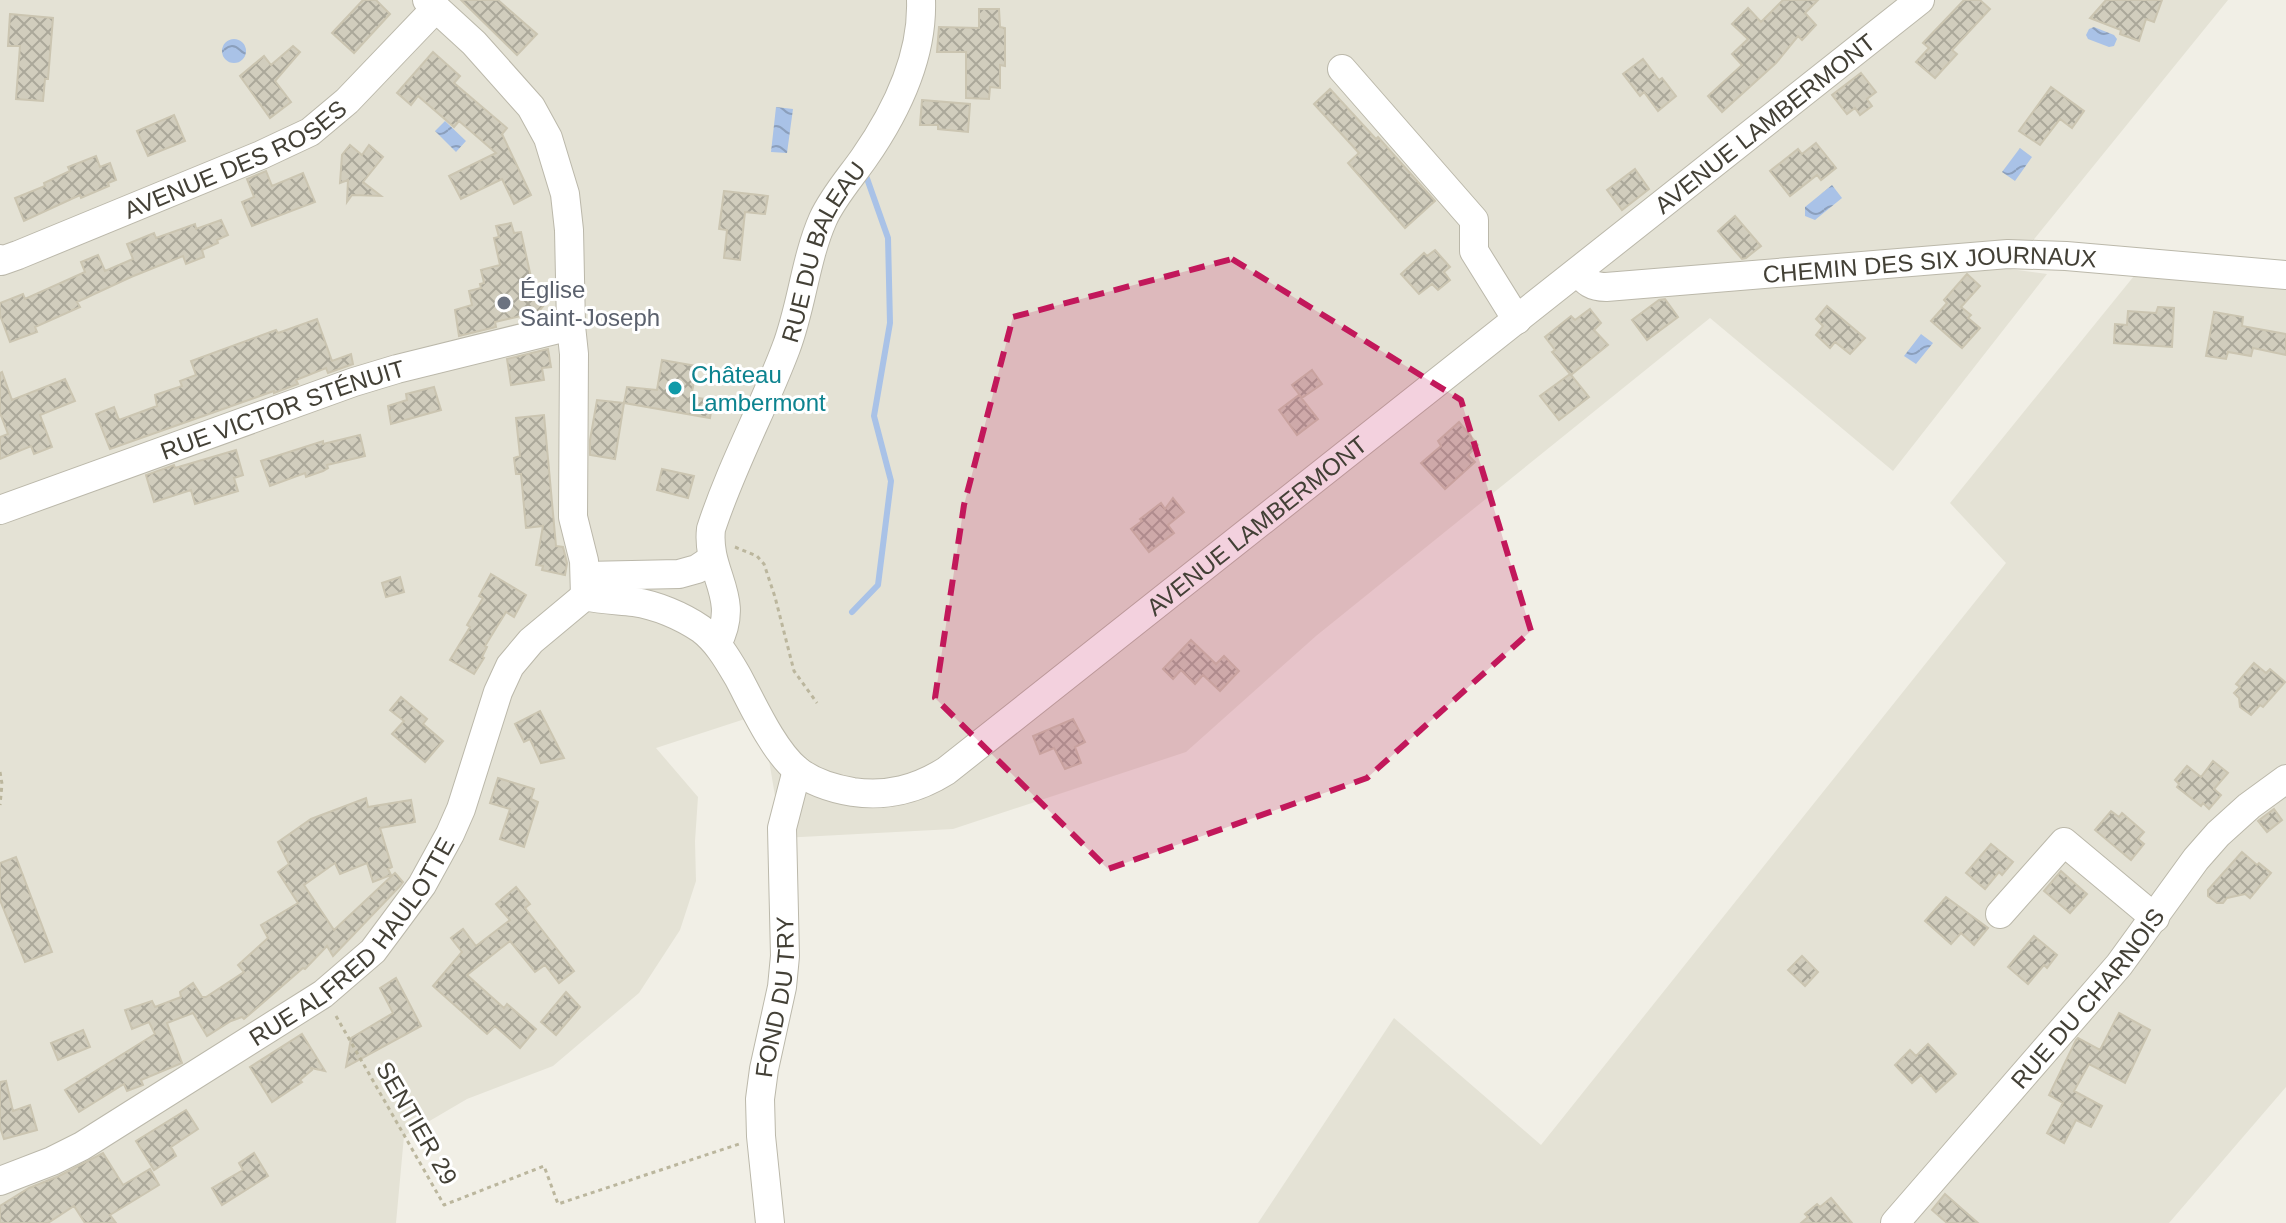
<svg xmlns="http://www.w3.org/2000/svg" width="2286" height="1223" font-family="Arial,sans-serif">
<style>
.residential{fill:#e4e2d5}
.water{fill:url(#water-waves)}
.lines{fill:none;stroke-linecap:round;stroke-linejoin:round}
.stream{stroke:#a9c2e7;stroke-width:6}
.building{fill:url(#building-cross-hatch);stroke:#cbc5b1;stroke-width:2}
.minor-casing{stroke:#bbb8aa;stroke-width:30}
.path{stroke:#bbb69d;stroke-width:3;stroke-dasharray:4 4;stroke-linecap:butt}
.minor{stroke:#fff;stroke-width:28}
.marked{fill:#c2185b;fill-opacity:0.2;stroke:#c2185b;stroke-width:6;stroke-dasharray:16 10;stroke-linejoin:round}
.worship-dot{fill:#6b7280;stroke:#fff;stroke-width:3}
.culture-dot{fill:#0f9aa8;stroke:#fff;stroke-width:3}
.labels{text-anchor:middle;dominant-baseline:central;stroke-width:6;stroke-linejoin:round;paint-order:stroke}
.street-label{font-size:24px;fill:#434036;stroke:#fff}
.worship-label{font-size:24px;fill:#5b616d;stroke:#fff;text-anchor:start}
.culture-label{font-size:24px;fill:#0d838f;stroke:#fff;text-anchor:start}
</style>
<defs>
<pattern id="water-waves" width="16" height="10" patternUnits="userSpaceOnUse" patternTransform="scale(2)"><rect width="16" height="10" fill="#a9c2e7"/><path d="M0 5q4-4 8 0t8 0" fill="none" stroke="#8b9fbc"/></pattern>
<pattern id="building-cross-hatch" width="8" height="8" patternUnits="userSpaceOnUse" patternTransform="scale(2)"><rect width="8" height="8" fill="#d1cdbd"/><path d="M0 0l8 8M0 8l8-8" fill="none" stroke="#aba89a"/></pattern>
</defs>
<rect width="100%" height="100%" fill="#f1efe6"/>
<path class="residential" d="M0 0H2228L2010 269 2047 274 1893 471 1710 318 1316 636 1186 752 953 829 782 838 765 736 751 717 656 748 698 797 695 841 696 881 680 930 639 993 553 1066 467 1099 404 1136 396 1223H0Z
M2134 276 2286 288V1087L2169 1223H1258L1394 1018 1541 1145 2006 563 1950 503Z"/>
<path class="water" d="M2094 27 2114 35 2117 39 2114 46 2109 47 2088 39 2086 35 2089 29Z
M222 51a12 12 0 1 1 24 0a12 12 0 1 1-24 0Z
M776 107 793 109 787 153 771 152Z
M445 121 466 141 456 152 435 131Z
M2020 148 2032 157 2015 181 2002 172Z
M1832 185 1842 198 1815 220 1805 216V207Z
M1921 334 1933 343 1916 364 1904 356Z"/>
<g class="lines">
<path class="stream" d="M852 612 878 585 891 481 874 416 890 323 888 238 864 170"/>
</g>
<path class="building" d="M363 0H376L390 14 354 53 332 33Z
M461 0H498L537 34 517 55Z
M1783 0H1818L1805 13 1816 25 1802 40 1798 36 1776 63 1722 112 1708 96 1742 65 1732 54 1748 39 1732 24 1748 8 1761 22Z
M1964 0H1980L1990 9 1952 50 1957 54 1935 78 1916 62 1929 48 1923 43Z
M2106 0H2162L2154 22 2146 19 2139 41 2120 34 2121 30 2090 18Z
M979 9H999L1000 27 1005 28V66L1000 65V88L990 87 989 99 966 98V52H937L939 27 979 28Z
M10 14 53 18 48 79H45L43 101 16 99 20 46H8Z
M293 46 300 52 275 81 291 102 270 118 240 76 264 56 271 65Z
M433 52 460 76 454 83 507 128 502 134 531 195 514 204 502 179 461 199 449 176 496 153 459 121 454 127 418 96 411 105 397 93Z
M1643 59 1659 80 1662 78 1676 96 1658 111 1644 92 1640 96 1623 74Z
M1861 73 1876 92 1867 99 1872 106 1860 115 1855 108 1847 114 1832 95Z
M2051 87 2084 111 2072 128 2060 119 2040 145 2019 131Z
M1330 89 1376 139 1378 137 1435 201 1405 228 1348 163 1359 153 1314 104Z
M922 100 970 104 968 132 938 129V125H920Z
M174 115 185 141 148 156 137 131Z
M1816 143 1836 168 1821 180 1817 175 1790 196 1770 171 1798 149 1802 154Z
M350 145 362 155 369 145 383 157 363 182 381 196 352 195 347 202 348 180 340 183 342 155Z
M96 156 100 167 110 163 116 180 108 183 109 186 81 198 80 195 24 221 15 198 45 186 44 183 70 171 68 167Z
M1635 169 1649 189 1622 210 1607 190Z
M266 171 272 186 303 173 315 202 252 226 242 202 254 197 247 179Z
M724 191 768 196 765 214 745 212 740 260 724 258 727 230 719 229Z
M1735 216 1761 246 1746 258 1742 259 1718 231Z
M221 220 228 235 217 240 218 243 202 250 204 257 186 264 183 256 131 277 77 302 80 307 35 327 37 332 10 342 0 315V303L23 294 25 299 85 272 81 262 98 255 105 271 133 259 127 244 154 233 156 238 195 224 196 229Z
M511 223 514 233 521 232 532 282 544 290 546 303 538 312 495 322 496 327 459 336 455 310 472 305 469 291 481 288 480 284 484 283 481 270 500 265 494 238 499 237 496 226Z
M1435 250 1450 267 1444 272 1450 280 1438 290 1432 284 1419 294 1401 274 1424 253 1427 256Z
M1967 274 1980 286 1961 307 1971 315 1968 318 1980 328 1962 348 1931 321 1947 303 1944 300Z
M1665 299 1678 317 1647 340 1632 320 1659 300Z
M1827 306 1865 338 1850 354 1835 342 1830 348 1816 335 1823 326 1816 319Z
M2158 307 2174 308 2172 347 2114 343 2115 324 2127 325 2128 311 2156 313Z
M1590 309 1601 323 1594 330 1608 345 1571 375 1589 397 1559 420 1540 396 1570 374 1552 352 1555 350 1545 337 1571 316 1575 320Z
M2214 312 2243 317 2242 326 2286 334V355L2253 348 2251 356 2228 352 2226 359 2206 356Z
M317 319 332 361 351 354 353 364 328 373 326 368 296 380 298 384 274 393V391L110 449 96 414 114 407 119 420 157 406 155 395 182 386 180 381 196 375 191 361 276 330 278 333Z
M548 349 551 367 542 368 544 380 511 385 507 359Z
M662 360 697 366 691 397 713 400 710 418 624 403 615 459 590 455V440L597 400 624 403 627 387 657 390Z
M1312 370 1322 384 1302 398 1292 385Z
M2 372 12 400 65 379 75 401 40 415 52 447 34 454 31 446 0 459V437L8 434 0 413V373Z
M434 387 441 410 391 424 388 406 407 400 406 394Z
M1299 395 1318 419 1297 435 1279 410Z
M544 415 556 546 563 547 567 563 565 575 542 570 543 566 536 565 543 526 526 528 521 474H516L514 458 520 456 516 418Z
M1459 422 1478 445 1468 455 1475 462 1445 489 1421 463 1441 446 1438 441Z
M360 435 365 456 327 465 328 468 323 471 306 477 305 473 270 486 261 461 323 441V444Z
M236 450 243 475 234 478 238 491 195 504 191 490 154 502 146 475 174 465 175 468Z
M662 469 694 476 688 498 657 490Z
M1173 498 1184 512 1168 525 1174 533 1149 552 1131 529 1142 521 1140 519 1161 503 1165 509Z
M491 574 526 595 514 617 506 612 485 646 487 647 482 657 484 658 474 674 450 660 470 627 467 625 483 598 479 596Z
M400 577 404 592 386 597 382 583Z
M1191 640 1216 664 1224 656 1239 671 1220 691 1203 675 1195 684 1181 670 1173 679 1163 669Z
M2254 663 2266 673 2270 669 2285 682 2263 707 2260 705 2251 715 2240 707 2239 698 2234 693 2240 687 2236 684Z
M401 697 427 719 423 724 443 741 425 762 392 734 404 721 390 710Z
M540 711 564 758 541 763 530 739 524 742 515 724Z
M1073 719 1085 742 1075 747 1081 763 1065 769 1054 748 1040 754 1033 736Z
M2213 761 2228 773 2214 789 2221 795 2209 809 2203 803 2201 806 2177 787 2179 784 2175 780 2187 766 2201 777Z
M498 778 534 789 531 799 538 802 524 847 500 839 510 809 490 803Z
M366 798 368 807 411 800 415 822 380 828 392 867 388 869 391 875 373 882 367 863 340 874 335 863 304 885 334 930 395 873 403 882 400 886 333 956 327 946 305 969 303 968 244 1019 242 1017 231 1021 207 1036 193 1013 167 1023 182 1063 141 1080 143 1085 127 1091 124 1084 79 1112 65 1090 155 1034 149 1022 132 1029 125 1010 152 1001 155 1007 181 997 180 992 193 983 202 997H206L244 972 238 965 268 938 261 925 298 903 278 872 289 864 278 842 311 819Z
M2274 809 2282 820 2267 832 2258 821Z
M2111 811 2119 817 2122 813 2144 832 2138 839 2144 844 2131 860 2095 830Z
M1991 844 2013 862 2002 875 1999 872 1985 889 1966 873Z
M2242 852 2257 865 2259 863 2271 873 2250 898 2245 894 2227 898 2223 903H2217L2208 896V890Z
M16 857 52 952 25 962 0 900V863Z
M2061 871 2087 894 2070 913 2044 891Z
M516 887 530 904 525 908 574 971 559 983 545 965 535 972 510 941 467 975 504 1008 507 1004 536 1029 520 1048 495 1026 487 1034 433 986 462 952 451 938 463 929 476 946 510 920 496 904Z
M1946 897 1988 928 1974 945 1961 933 1951 944 1925 921Z
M2034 936 2057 955 2047 968 2044 965 2028 984 2008 967Z
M1802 956 1818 972 1805 986 1788 970Z
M396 978 421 1026 346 1067 351 1038 393 1013 380 988Z
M566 992 580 1007 556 1035 541 1022Z
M2119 1013 2150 1030 2125 1083 2089 1064 2074 1091 2102 1106 2091 1127 2076 1120 2064 1143 2047 1133 2063 1103 2049 1095 2076 1040 2078 1038 2100 1050Z
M83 1030 90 1047 58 1060 51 1043Z
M302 1034 325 1071 311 1068 312 1070 300 1080 302 1082 272 1102 250 1067Z
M1928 1044 1956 1074 1936 1092 1921 1075 1912 1083 1895 1065 1910 1050 1916 1056Z
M6 1081 13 1111 30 1105 37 1130 4 1139 0 1127V1082Z
M186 1110 198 1129 171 1147 176 1156 154 1170 136 1141Z
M103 1153 123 1185 150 1169 159 1185 110 1215 116 1223H85L74 1206 48 1223H0V1206L29 1188 59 1176Z
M254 1153 268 1176 222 1205 212 1188 243 1170 239 1163Z
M1945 1194 1978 1223H1947L1932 1210Z
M1831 1198 1852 1223H1801L1808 1217 1805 1214 1817 1204 1820 1207Z"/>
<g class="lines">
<g class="minor-casing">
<g id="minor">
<path d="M427 0 474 43 531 107 548 138 565 194 569 230 571 326 574 354 573 517 584 561 585 596"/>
<path d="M1342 69 1474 220V251L1517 320"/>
<path id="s1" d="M0 259 1 261 18 255 261 155 310 132 347 101 436 8"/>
<path id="s2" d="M1578 272C1586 282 1592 287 1606 287L2008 254 2066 256 2286 275"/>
<path id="s3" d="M0 510 354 382 397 369 571 326"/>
<path d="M585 576 679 574 697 569 712 559"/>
<path id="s4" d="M585 596C602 600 617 600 634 602 656 605 682 616 701 629 718 642 728 660 738 677 753 705 773 750 797 770 812 782 835 789 853 792 888 797 917 789 946 771L1920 0"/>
<path id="s5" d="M717 644C742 597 706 574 711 529 731 467 763 409 786 348 802 306 805 260 823 219 833 197 850 178 864 158 896 112 923 57 921 0"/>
<path d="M2000 914 2064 842 2155 918"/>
<path id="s6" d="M0 1181 52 1161 82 1146 323 994 373 951 422 885 450 834 461 809 498 692 510 666 531 641 585 596"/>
<path id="s7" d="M770 1223 761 1136 760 1099 764 1069 782 987 785 956 782 828 797 770"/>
<path id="s8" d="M1895 1223 2119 965 2196 859 2218 834 2249 806 2286 779"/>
</g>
</g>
<path class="path" d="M735 547 757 556 764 564 775 597 794 671 817 703
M0 772 2 784 0 805
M336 1016 444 1205 544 1166 558 1204 739 1144"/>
<use href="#minor" class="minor"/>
</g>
<path class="marked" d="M1232 259 1461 400 1531 631 1367 778 1108 869 935 698 964 505 1013 317Z"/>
<circle class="worship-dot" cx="504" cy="303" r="8"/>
<circle class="culture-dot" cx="675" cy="388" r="8"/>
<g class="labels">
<g class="street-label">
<text stroke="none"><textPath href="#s4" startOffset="1496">AVENUE LAMBERMONT</textPath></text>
<text stroke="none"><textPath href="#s1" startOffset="258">AVENUE DES ROSES</textPath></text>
<text stroke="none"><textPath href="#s5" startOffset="418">RUE DU BALEAU</textPath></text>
<text stroke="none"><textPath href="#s2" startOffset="358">CHEMIN DES SIX JOURNAUX</textPath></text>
<text stroke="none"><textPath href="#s3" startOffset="300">RUE VICTOR STÉNUIT</textPath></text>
<text stroke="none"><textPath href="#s4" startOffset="848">AVENUE LAMBERMONT</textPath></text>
<text stroke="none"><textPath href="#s6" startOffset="432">RUE ALFRED HAULOTTE</textPath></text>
<text stroke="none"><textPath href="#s7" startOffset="228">FOND DU TRY</textPath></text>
<text stroke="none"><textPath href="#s8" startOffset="296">RUE DU CHARNOIS</textPath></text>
<text transform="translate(417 1123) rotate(60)">SENTIER 29</text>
</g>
<g class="worship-label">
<text x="520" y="289">Église<tspan x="520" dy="28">Saint-Joseph</tspan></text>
</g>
<g class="culture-label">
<text x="691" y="374">Château<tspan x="691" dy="28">Lambermont</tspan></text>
</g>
</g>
</svg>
